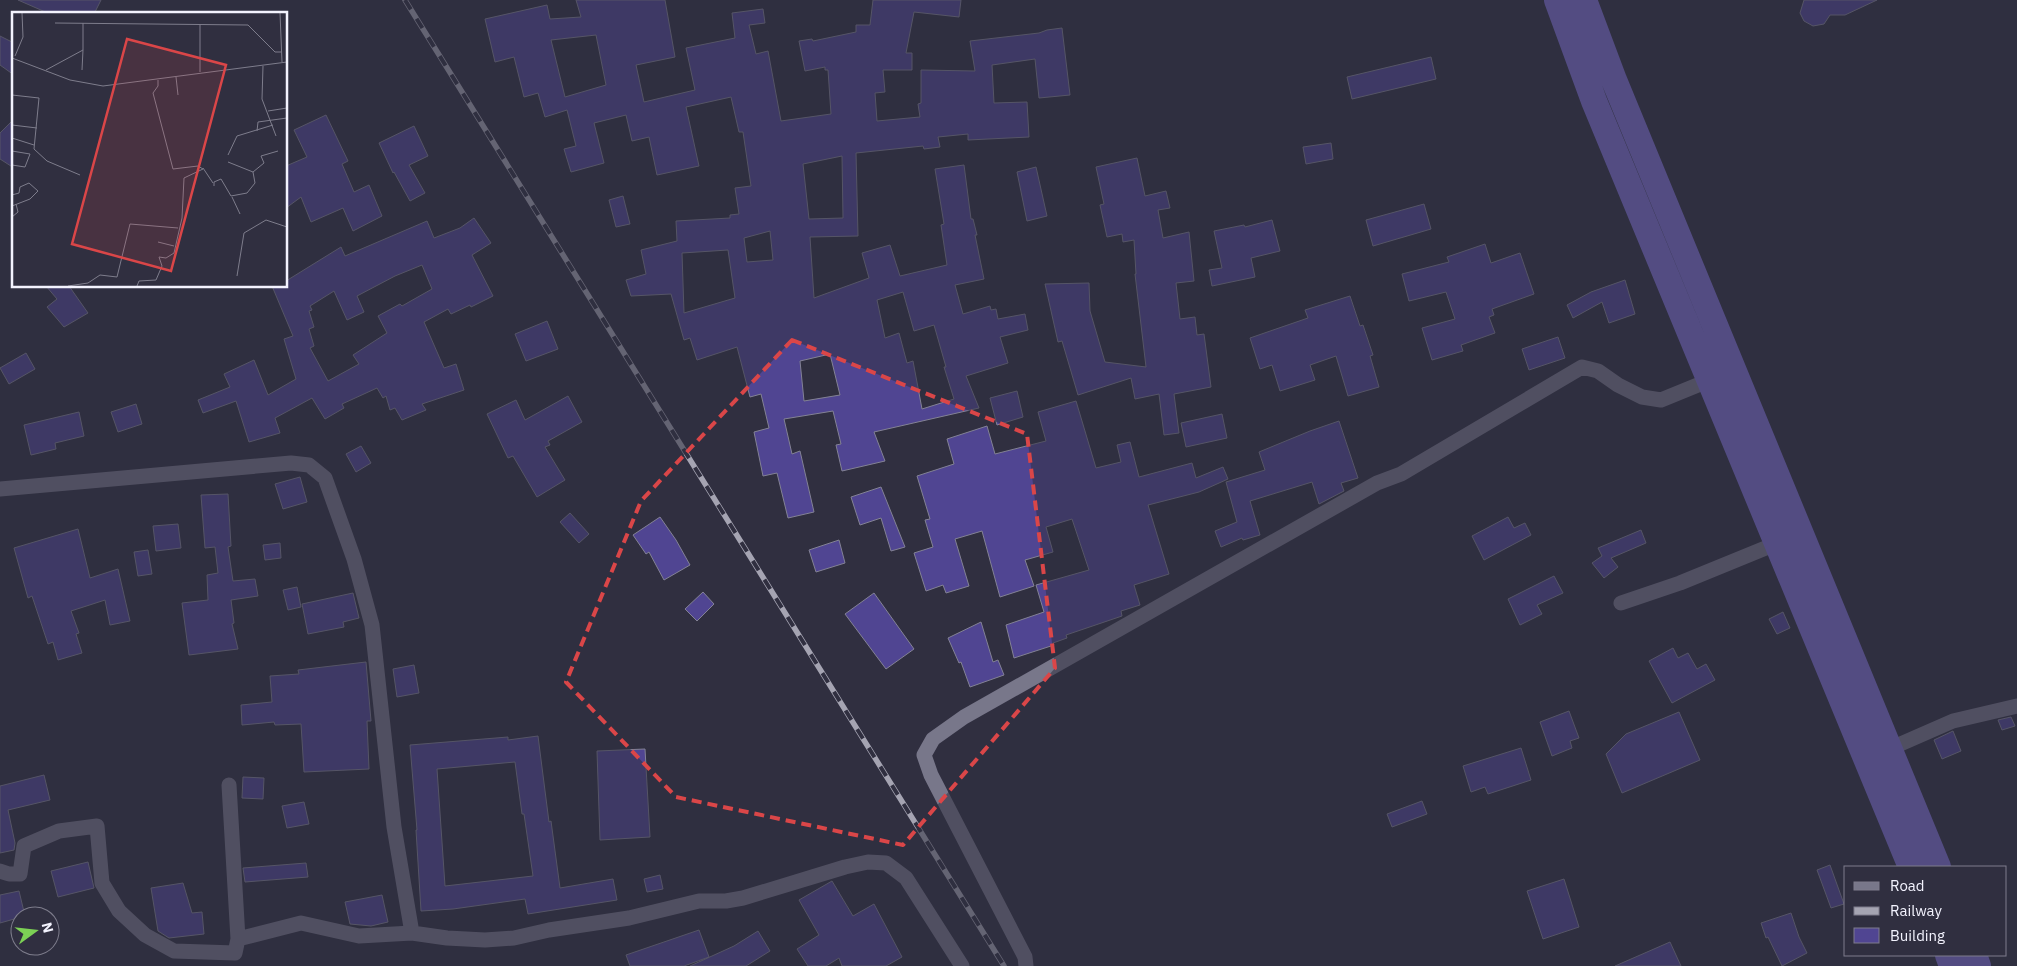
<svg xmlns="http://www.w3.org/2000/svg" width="2017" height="966" font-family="'IBM Plex Sans',sans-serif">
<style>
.building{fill:#504592;stroke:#838295;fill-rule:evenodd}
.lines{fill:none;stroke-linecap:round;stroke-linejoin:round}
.minor{stroke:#78778a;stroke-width:15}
.trunk{stroke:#7e70d3;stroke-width:26}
.rail-casing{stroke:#a5a4b2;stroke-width:5.5}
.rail{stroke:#302f40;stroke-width:4;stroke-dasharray:11;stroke-linecap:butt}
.marked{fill:none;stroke:#da4648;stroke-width:4;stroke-dasharray:10 6;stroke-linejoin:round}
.inset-road{fill:none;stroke:#7e7d8c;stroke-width:1}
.view{fill:#da4648;fill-opacity:0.15;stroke:#da4648;stroke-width:2.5}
.inset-edge{fill:none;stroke:#f3f3fe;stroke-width:2.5}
</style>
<rect width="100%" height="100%" fill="#302f40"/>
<path class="building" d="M18 0H101L94 14H50Z
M576 0H665L675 57 636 65 644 102 695 90 686 48 735 38 732 13 763 9 765 23 749 25 756 54 768 51 781 121 831 114 828 70H825V67L805 71 799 41 812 39 813 41 856 32V25H870L873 0H961L959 17 914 12 906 53H912V70H883L885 92 875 93 877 121 920 117 918 104 921 103V70L975 71 970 41 1039 33 1047 30 1062 28 1070 95 1039 98 1035 59 992 65 994 103 1027 102 1029 137 968 140V134L938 137 940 147 924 149 923 146 856 153 858 236 810 237 814 298 869 278 862 253 890 245 900 276 947 265 941 225 944 224 935 169 964 165 971 219H973L977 235H975L984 279 955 285 963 314 990 306 991 310 996 309 998 319 1025 314 1028 330 1000 337 1008 363 966 376 979 408 874 432 885 461 842 471 836 445 841 444 833 411 784 419 792 454 800 451 814 512 788 518 777 473 763 476 754 432 769 428 761 394 750 397 737 347 697 360 690 338 684 340 671 294 631 296 626 280 646 274 641 250 677 241 676 221 730 218V215L739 214 735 188 751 186 743 132H739L731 97 686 107 699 166 657 175 649 137 632 141 626 115 594 123 604 163 571 172 564 149 576 146 567 110 545 117 538 93 524 97 514 57 495 62 485 19 547 5 550 19 581 17ZM596 35 606 85 565 97 551 40ZM842 156 843 218 809 219 803 164ZM770 231 773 260 747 262 744 238ZM728 250 735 298 684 313 682 253ZM903 292 914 331 934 325 946 367H944L954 399 922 409 913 361 907 363 899 333 885 338 877 300ZM830 354 840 395 804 401 800 361Z
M1804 0H1877L1845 15H1830L1824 24 1813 26 1804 21 1800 13Z
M0 36 14 43V75L0 65Z
M1431 57 1436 79 1352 99 1347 77Z
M326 115 348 161 342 164 354 192 369 185 382 216 353 231 343 208 311 222 301 197 286 208V166L307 157 294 130Z
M14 119V168L0 159V133Z
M414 126 428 156 409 165 425 193 410 201 394 172 393 173 379 143Z
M1331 143 1333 159 1306 164 1303 147Z
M1137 158 1145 196 1166 191 1170 208 1158 210 1163 238 1189 232 1194 281 1176 283 1180 319 1195 317 1197 335 1204 334 1211 387 1174 394 1179 433 1164 435 1159 394 1135 399 1131 378 1078 395 1062 341 1058 342 1045 284 1089 283 1090 311 1105 362 1146 367 1135 274H1136L1134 240 1123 242 1122 234 1107 237 1100 205 1104 204 1096 167Z
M1036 167 1047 216 1027 221 1017 172Z
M623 196 630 224 616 227 609 200Z
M1424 204 1431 229 1373 246 1366 220Z
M474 218 491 243 472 255 493 296 471 307 470 305 451 314 448 309 424 322 444 368 456 364 464 390 422 404 426 410 402 420 395 408 390 410 386 396 383 398 377 388 342 404 344 408 325 419 312 398 275 418 280 433 249 442 236 401 203 413 198 400 230 387 224 374 254 360 268 395 296 379 284 339 293 336 272 286H286V281L341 247 345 256 427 221 434 238 460 228ZM422 265 432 289 402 306 400 304 378 316 387 333 353 355 359 364 328 381 310 348 314 346 309 329 314 327 309 311 312 310 310 306 334 291 347 320 364 312 357 296 395 276Z
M1272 220 1280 251 1251 258 1255 277 1212 286 1209 270 1222 268 1214 231 1244 225 1245 227Z
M1485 244 1491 263 1520 253 1534 294 1492 309 1494 315 1489 317 1495 333 1461 345 1463 351 1432 360 1422 328 1455 319 1446 292 1409 301 1402 274 1449 262 1447 257Z
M1625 280 1635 314 1609 323 1602 302 1573 318 1567 305 1591 292Z
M46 286H69L88 313 64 327 47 307 57 299Z
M1350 296 1360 326 1363 325 1373 355 1370 356 1379 387 1348 396 1336 356 1310 365 1315 380 1280 391 1272 365 1260 369 1250 338 1308 318 1305 310Z
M547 321 558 349 526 361 515 334Z
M1558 337 1565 358 1529 370 1522 349Z
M26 353 35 369 9 384 0 368Z
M1017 391 1023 417 997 425 990 398Z
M568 396 582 422 548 441 550 445 545 447 565 480 537 497 513 456 508 458 487 414 516 400 525 420Z
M1076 401 1096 468 1121 462 1117 445 1130 442 1139 477 1192 463 1196 478 1223 467 1228 479 1199 492 1148 505 1169 574 1134 585 1140 605 1121 611 1122 616 1066 635 1067 638 1053 643 1054 645 1014 658 1006 625 1044 612 1036 585 1089 570 1072 519 1046 527 1053 552 1025 560 1034 586 1000 597 982 531 955 539 969 586 946 593 943 585 926 591 914 553 933 547 925 520 930 519 917 476 954 464 947 439 987 426 995 454 1046 441 1038 412Z
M136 404 142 424 118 432 111 412Z
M79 412 84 436 55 443 56 449 31 455 24 425Z
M1222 414 1227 438 1186 447 1181 423Z
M1339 421 1358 478 1341 483 1344 491 1319 504 1312 482 1250 501 1260 535 1243 540 1242 538 1221 547 1215 531 1237 522 1226 482 1265 470 1259 452 1310 431Z
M361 446 371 463 356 472 346 454Z
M300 477 307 502 283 509 275 484Z
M881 487 905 547 891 551 881 518 860 525 851 497Z
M228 494 231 546 228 547 233 581 255 579 258 596 231 600 234 623 232 624 238 649 189 655 182 603 208 600 207 575 218 573 215 547 205 548 201 495Z
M570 513 589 534 579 543 560 522Z
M660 517 676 540 690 565 664 580 649 552 646 554 633 535Z
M1508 517 1514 528 1525 523 1531 535 1484 560 1472 536Z
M178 524 181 548 156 551 153 526Z
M78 529 90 578 118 569 130 621 110 625 105 600 71 611 79 633 76 634 82 653 58 660 53 642 48 644 32 596 28 598 14 548Z
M1641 530 1646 543 1611 558 1618 567 1604 578 1592 563 1602 556 1598 548Z
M839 540 845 563 816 572 809 550Z
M280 543 281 558 265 560 263 545Z
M148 550 152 574 138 576 134 552Z
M1554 576 1563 593 1537 605 1542 614 1520 625 1508 599Z
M297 587 301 607 288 610 283 590Z
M703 592 714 604 697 621 685 609Z
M353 593 359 618 343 622 344 627 308 634 302 604Z
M874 593 914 649 886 669 845 614Z
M1783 612 1790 628 1777 634 1769 619Z
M981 622 993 662 998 660 1004 675 970 687 961 662 959 663 948 638Z
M1673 648 1678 658 1688 653 1697 669 1706 664 1715 680 1672 703 1649 661Z
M366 662 371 721H367L369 769 304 772 301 724 275 725 274 722 242 725 241 705 272 702 270 676 299 674 298 670Z
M414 665 419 693 397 697 393 669Z
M1569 711 1579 738 1570 741 1572 748 1552 756 1540 722Z
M1679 712 1700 760 1622 793 1606 754 1626 734Z
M2011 717 2015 726 2002 730 1998 720Z
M1953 731 1961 751 1942 759 1934 740Z
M538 736 549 822 551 821 560 888 613 879 617 900 528 914 525 899 453 909 421 911 416 830H417L410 745 508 737V740ZM515 762 522 814H524L533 876 445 886 437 769Z
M1521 748 1531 780 1488 794 1485 787 1471 792 1463 766Z
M645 749 650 837 600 840 597 751Z
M44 775 50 800 8 810 15 843 14 850 0 853V786Z
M243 777 264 778 263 799 242 798Z
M1422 801 1427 814 1392 827 1387 814Z
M304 802 309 824 287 828 282 806Z
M88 862 94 888 58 897 51 871Z
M306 863 308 877 245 882 243 868Z
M1830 865 1844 904 1831 908 1817 870Z
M660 875 663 889 647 892 644 879Z
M1564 879 1579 927 1543 939 1527 891Z
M832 881 853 916 874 904 902 957 886 966H842L839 958 826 966H808L797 949 819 935 799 900Z
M183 883 192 913 202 912 204 934 169 938 158 931 151 888Z
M19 891 25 916 0 923V895Z
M382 895 388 922 371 926 350 924 345 902Z
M1791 913 1799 937 1807 953 1782 966 1768 937 1766 938 1761 923Z
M699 930 709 957 684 966H630L626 955Z
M758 931 770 951 746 966H690L734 946Z
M1670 942 1681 966H1615Z"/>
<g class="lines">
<path class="minor" d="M0 489 291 463 309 465 325 478 354 559 372 625 394 827 412 933
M1621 603 1680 583 1783 541
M1889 749 1953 721 2017 706
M229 785 238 939
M0 871 9 874H20L24 846 59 831 97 826 102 883 119 911 145 935 174 951 235 953 238 939 301 923 359 936 412 933 447 938 485 940 514 938 549 930 629 918 699 901H726L743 898 845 867 868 862 886 863 906 878 962 966
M1026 966 1025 957 931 775 924 755 933 739 964 717 1377 483 1401 474 1582 367 1598 371 1618 385 1642 397 1661 400 1710 380"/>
<path class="trunk" d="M1557 0 1594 101 1911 867
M1584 0 1614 80 1938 867
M1948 955 1952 966
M1974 955 1978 966"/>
<g class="rail-casing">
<path id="rail" d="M405 0 1004 966"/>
</g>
<use href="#rail" class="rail"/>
</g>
<path d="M0 0H2017V966H0ZM792 340 1027 434 1055 668 903 845 676 797 566 682 641 501Z" fill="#302f40" fill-opacity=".55" fill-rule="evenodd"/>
<path class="marked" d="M792 340 1027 434 1055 668 903 845 676 797 566 682 641 501Z"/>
<g transform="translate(12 12)">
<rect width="275" height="275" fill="#302f40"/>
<path class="inset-road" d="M268 1 270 50M43 11 236 13 263 40H269M188 13V60M3 44 11 25 10 1M0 46 58 68 91 74 275 50M251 54 250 87 264 124M34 58 71 38V11M70 58 71 38M164 65 166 83M0 83 27 86 22 137 35 149 68 163M256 99 275 96M0 113 25 116M245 119 246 110 275 106M0 126 22 133M0 139 18 142 13 155 0 153M216 143 225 124 261 113M216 150 241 160M191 156 201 171M202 174V170L209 167 219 184 235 181 243 171 241 160 252 151 249 144 266 139M0 183 7 181 8 175 17 171 26 179 18 187 0 194M220 185 228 202M0 205 6 200 4 192M146 230 162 234M225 264 232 221 254 208 275 215M56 274 76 271 88 263 105 265 118 212 166 216M125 274 127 269 144 268 150 254 147 245 154 246 162 241 170 206 172 166 191 157 186 154 161 157 141 81 146 74V68"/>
<path class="view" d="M115 27 214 53 159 259 60 232Z"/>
<rect width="275" height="275" class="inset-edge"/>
</g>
<rect x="1844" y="866" width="162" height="90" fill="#302f40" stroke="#7e7d8c"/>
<rect x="1854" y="882" width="25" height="8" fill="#78778a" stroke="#7e7d8c"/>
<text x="1890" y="891" font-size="15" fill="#f3f3fe">Road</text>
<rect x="1854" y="907" width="25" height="8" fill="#a5a4b2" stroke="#7e7d8c"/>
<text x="1890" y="916" font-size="15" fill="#f3f3fe">Railway</text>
<rect x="1854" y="928" width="25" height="15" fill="#504592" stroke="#7e7d8c"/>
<text x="1890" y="941" font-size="15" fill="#f3f3fe">Building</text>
<g transform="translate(35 931) rotate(75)"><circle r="24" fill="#302f40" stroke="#7e7d8c"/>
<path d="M0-4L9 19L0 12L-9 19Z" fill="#7cd155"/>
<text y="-8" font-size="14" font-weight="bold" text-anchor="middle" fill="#f3f3fe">N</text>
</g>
</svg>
